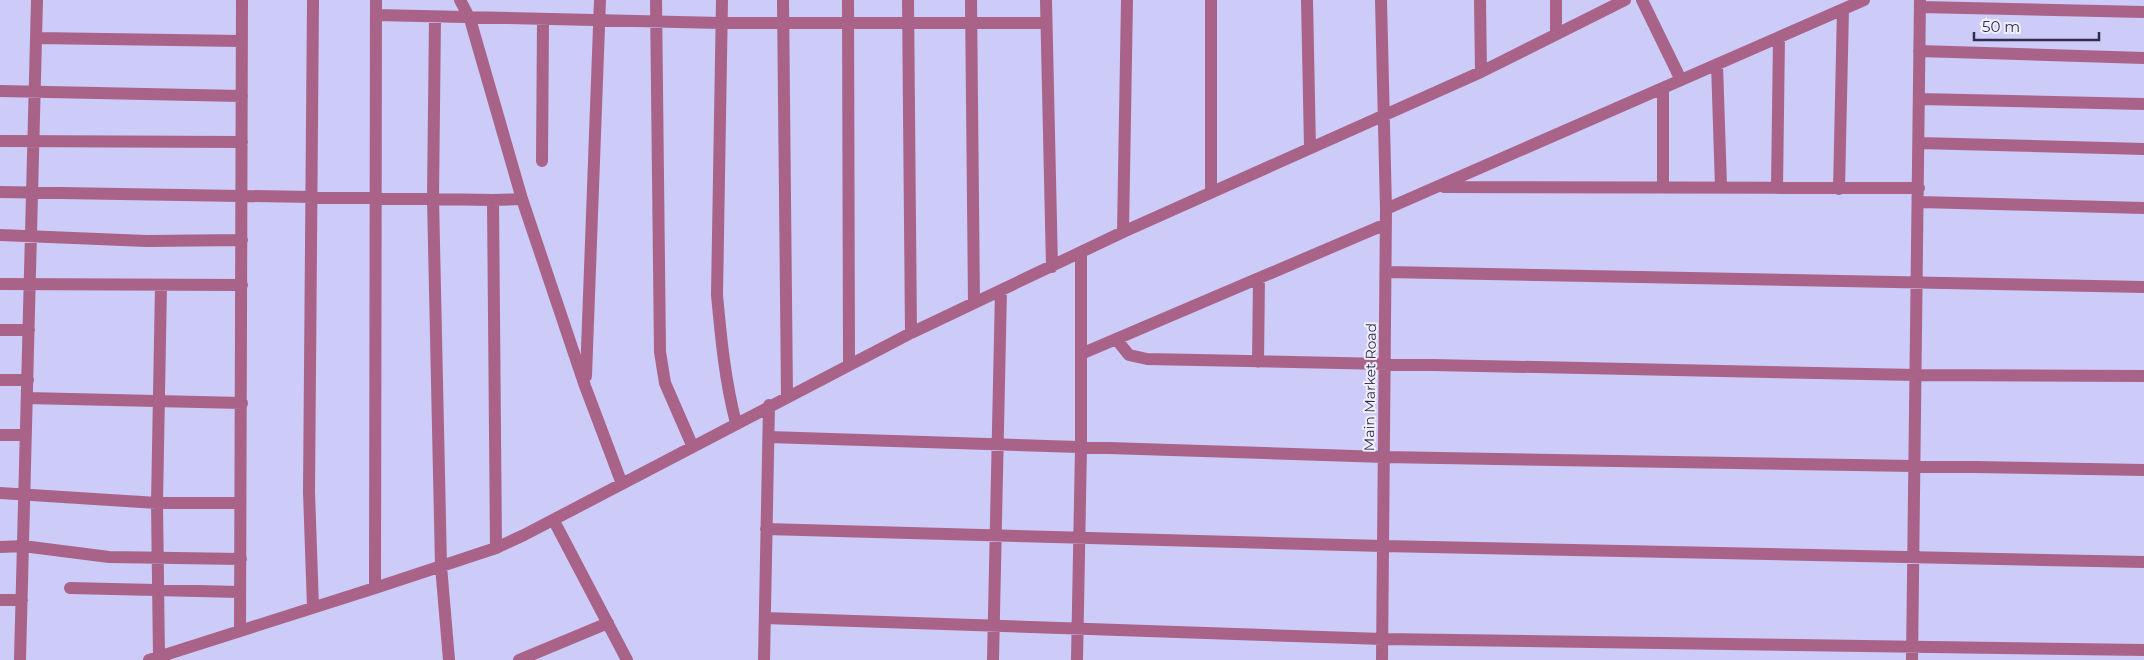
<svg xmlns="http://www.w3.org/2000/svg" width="2144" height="660" font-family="Montserrat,sans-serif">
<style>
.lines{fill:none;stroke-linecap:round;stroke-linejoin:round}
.minor{stroke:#a96388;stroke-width:12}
.labels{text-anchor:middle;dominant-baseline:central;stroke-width:4;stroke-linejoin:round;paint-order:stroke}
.street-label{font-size:14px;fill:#312e4b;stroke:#f0effe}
</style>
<rect width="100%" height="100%" fill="#cdcbf7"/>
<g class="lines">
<path class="minor" d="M313 0 309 492 313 607
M460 0 470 19 522 199 585 386 622 484
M656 0 660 352 665 383 692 445
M722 0 717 295C721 338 725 381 736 423
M783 0 787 396
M848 0 849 364
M908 0 911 333
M971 0 974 303
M1046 0 1052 267
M1211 0V192
M1307 0 1310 148
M1381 0 1386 209 1382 660
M1480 0 1481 72
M1556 0V34
M1642 0 1681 80
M1920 7 2144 12
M376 15 721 23H1046
M435 17 433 198 441 566 449 660
M36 38 242 41
M1919 51 2144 58
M1717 64 1721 187
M0 91 242 96
M1919 99 2144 104
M0 141 242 142
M1919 143 2144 149
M542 161 543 20
M1444 187 1919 188
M1663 187V88
M1777 188 1779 37
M1839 189 1843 9
M0 192 493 200 522 199
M493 200 496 548
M1919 202 2144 208
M1386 209 1864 0
M1123 232 1127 0
M0 235 147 241 242 240
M1386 272 2144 287
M0 284 242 285
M0 330H29
M1116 339 1129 355 1147 359 1916 375 2144 376
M1081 354 1386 224
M1258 362 1259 278
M586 376 600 0
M0 380H28
M27 398 242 403
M0 435H26
M769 437 1384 457 2144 470
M0 493 157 503H240
M554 521 627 660
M766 529 1383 546 2144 562
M0 547 23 546 109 557 241 559
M70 588 240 592
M375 588 376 0
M0 600H22
M765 618 1383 639 2144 650
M240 631 242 0
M159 657 157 503 161 285
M20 660 37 0
M149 660 375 588 496 548 524 535 911 333 1123 232 1481 72 1625 0
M519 660 608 623
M764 660 769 405
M993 660 1001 290
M1077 660 1081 448V252
M1912 660 1920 0"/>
</g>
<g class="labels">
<g class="street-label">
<text transform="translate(1370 387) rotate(-89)">Main Market Road</text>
</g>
</g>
<path d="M1974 32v8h125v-8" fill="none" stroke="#312e4b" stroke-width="2.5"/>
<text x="1982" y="32" font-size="15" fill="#312e4b" stroke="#f0effe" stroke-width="4" paint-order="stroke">50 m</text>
</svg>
